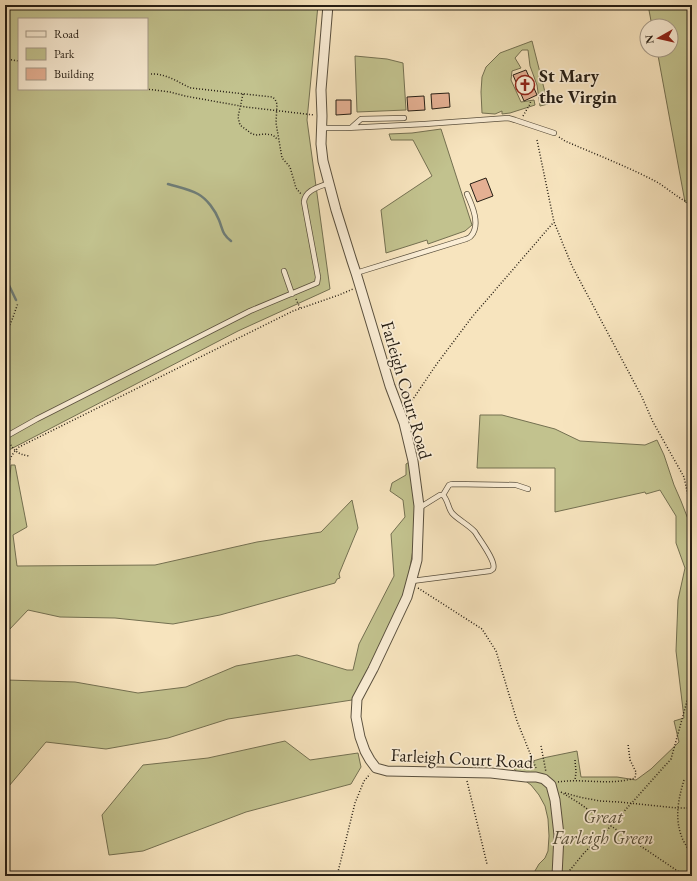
<svg xmlns="http://www.w3.org/2000/svg" width="697" height="881" font-family="'EB Garamond',serif">
<style>
.green{fill:#c2c28e;stroke:#747051;fill-rule:evenodd}
.lines{fill:none;stroke-linecap:round;stroke-linejoin:round}
.stream{stroke:#6f7d77;stroke-width:2.5}
.building{fill:#e5b093;stroke:#261e14}
.service-casing{stroke:#5a503e;stroke-width:6}
.minor-casing{stroke:#5a503e;stroke-width:11}
.path{stroke:#261e14;stroke-width:1.5;stroke-dasharray:1 2;stroke-linecap:butt}
.service{stroke:#faedd5;stroke-width:4.5}
.minor{stroke:#faedd5;stroke-width:9}
.labels{text-anchor:middle;dominant-baseline:central;stroke-width:3.5;stroke-linejoin:round;paint-order:stroke}
.poi-label{font-size:18px;font-weight:bold;fill:#261e14;stroke:#faedd5;text-anchor:start}
.street-label{font-size:18px;fill:#261e14;stroke:#faedd5}
.park-label{font-size:18px;font-style:italic;fill:#554f39;stroke:#faedd5}
</style>
<rect width="100%" height="100%" fill="#f7e4be"/>
<filter id="stains"><feTurbulence type="fractalNoise" baseFrequency=".005" numOctaves="4"/><feColorMatrix values="0 0 0 0 .2 0 0 0 0 .09 0 0 0 0 .02 0 0 0 .5 -.17"/></filter>
<radialGradient id="worn" r=".72"><stop offset=".6" stop-color="#630" stop-opacity="0"/><stop offset="1" stop-color="#630" stop-opacity=".3"/></radialGradient>
<path class="green" d="M5 5H318L307 120 330 289 238 331 7 451 5 474ZM19 19H147V89H19Z
M648 5H692V205L685 202 657 50H671V26H652Z
M532 41 548 104 540 106 537 85 530 66 528 50H522L515 58 521 68 512 71 511 80 521 102 534 100 535 105 510 113 502 114V111L495 114 482 113 481 92 482 77 486 67 500 53Z
M355 56 387 59 403 63 406 110 357 112Z
M441 129 472 225 465 231 428 244 427 240 386 253 381 210 432 176 413 140H391L389 134 412 133Z
M480 415H502L555 429 580 441 645 445 657 440 664 455 674 485 681 501 688 519 692 559V876H532L539 864 545 858 548 851 549 836 548 819 545 806 539 795 531 785 520 777 513 767 543 758 577 751 581 777H617L636 780 651 769 679 742 674 721 684 718 676 651 678 600 685 568 676 543V516L660 490 646 494 645 492 555 512V468H477Z
M411 461 416 503 415 538 409 573 402 601 370 669 352 700 228 719 168 738 106 749 46 742 9 786 5 789V535L11 465H15L27 527 13 535 17 566 155 565 257 542 321 532 352 500 358 528 339 574 340 578 337 579 335 583 220 615 173 624 115 618 60 617 28 610 8 631 6 680 75 682 138 693 186 687 236 666 297 655 347 670H353L359 644 394 576 391 534 405 517 403 500 390 491 392 483 406 475V464Z
M285 741 310 760 358 753 361 767 351 784 246 812 143 851 109 855 102 815 143 765 208 758Z"/>
<g class="lines">
<path class="stream" d="M168 184C178 187 189 189 198 194 207 199 215 210 219 220 223 230 222 234 231 241
M5 277 16 300"/>
</g>
<path class="building" d="M526 70 537 95 524 101 513 75Z
M449 93 450 107 432 109 431 94Z
M424 96 425 110 408 111 407 97Z
M336 100H351V114L336 115Z
M486 178 493 196 477 202 470 184Z"/>
<g class="lines">
<g class="service-casing">
<path id="service" d="M352 127 361 119 404 118
M322 128H346L425 124 508 118 515 120 554 133
M284 271 292 294
M356 273 466 239C468 238 470 238 471 236 481 225 472 205 467 194
M5 437 37 419 250 311 317 283 318 277 304 202C305 190 319 187 329 183
M443 495 449 485 452 484 516 485 528 489
M412 581 490 571C491 571 492 570 493 569 497 562 479 539 475 532 469 525 457 519 452 513 448 508 448 500 443 495H440L419 508"/>
</g>
<g class="minor-casing">
<path id="minor" d="M328 5 321 90 322 116 321 144 323 161 336 210 352 261 356 273 390 386 404 423 413 461 419 506 417 560 407 597 373 669 357 699 356 717 360 737 365 751 370 760 376 768 387 771 491 773 526 777H536L544 779 551 785 555 800 559 835 557 876"/>
</g>
<path class="path" d="M5 59 19 61
M151 74C154 74 158 74 161 75 172 77 181 84 191 88L272 97 275 99 277 104 276 123 282 158 290 167 296 188 301 194
M146 89 170 92 185 96 246 107 314 115
M243 94 238 117 240 125 252 134 257 135 265 134 273 135 278 140
M523 116 530 104 531 100
M559 137 565 141C595 154 626 166 655 181 668 188 678 199 692 204
M537 140 554 222 572 266 642 397 653 422 684 477 692 514
M296 299 300 308
M5 336 12 320 18 303
M407 408 436 365 472 317 553 223
M9 442C15 452 18 454 29 456
M5 492C6 474 5 460 19 447L293 311 339 295 353 289
M418 588 482 629 496 651 517 721 536 768
M541 746 546 772
M575 760 576 772 575 780
M684 780C678 800 674 820 683 840 686 846 690 851 692 857
M467 781 487 864
M558 782C583 778 610 786 635 778L636 772 630 760 628 744
M561 792 579 803 611 826 685 876
M565 793 579 797 600 801 619 802 677 808H692
M566 875 584 853 611 826 671 759 692 683
M337 876 355 803 364 781 370 774
M674 876 692 873"/>
<use href="#service" class="service"/>
<use href="#minor" class="minor"/>
</g>
<defs>
<g id="church-ring" transform="scale(1)"><circle r="9.5" fill="#faedd5" stroke="#8f2418" stroke-width="1.5"/><path d="M-1.2-6h2.4v3.5h3.3v2.4h-3.3V6h-2.4V-.1h-3.3v-2.4h3.3Z" fill="#8f2418"/></g>
</defs>
<g fill-rule="evenodd">
<use href="#church-ring" x="525" y="85"/>
</g>
<g class="labels">
<g class="poi-label">
<text x="539" y="75">St Mary<tspan x="539" dy="21">the Virgin</tspan></text>
</g>
<g class="street-label">
<text transform="translate(407 390) rotate(74)">Farleigh Court Road</text>
<text transform="translate(462 758) rotate(3)">Farleigh Court Road</text>
</g>
<g class="park-label">
<text x="603" y="816">Great<tspan x="603" dy="21">Farleigh Green</tspan></text>
</g>
</g>
<rect width="697" height="881" fill="none" stroke="#f7e4be" stroke-width="20"/>
<rect x="6" y="6" width="685" height="869" fill="none" stroke="#261e14" stroke-width="2"/>
<rect x="10" y="10" width="677" height="861" fill="none" stroke="#261e14"/>
<rect x="18" y="18" width="130" height="72" fill="#faedd5" stroke="#a59a88"/>
<rect x="26" y="31" width="20" height="6" fill="#faedd5" stroke="#a59a88"/>
<text x="54" y="38" font-size="12" fill="#261e14">Road</text>
<rect x="26" y="48" width="20" height="12" fill="#c2c28e" stroke="#a59a88"/>
<text x="54" y="58" font-size="12" fill="#261e14">Park</text>
<rect x="26" y="68" width="20" height="12" fill="#e5b093" stroke="#a59a88"/>
<text x="54" y="78" font-size="12" fill="#261e14">Building</text>
<g transform="translate(659 38) rotate(262)"><circle r="19" fill="#faedd5" stroke="#a59a88"/>
<path d="M0-3L7 15L0 10L-7 15Z" fill="#8f2418"/>
<text y="-6" font-size="11" font-weight="bold" text-anchor="middle" fill="#261e14">N</text>
</g>
<rect width="100%" height="100%" filter="url(#stains)"/>
<rect width="100%" height="100%" fill="url(#worn)"/>
</svg>
